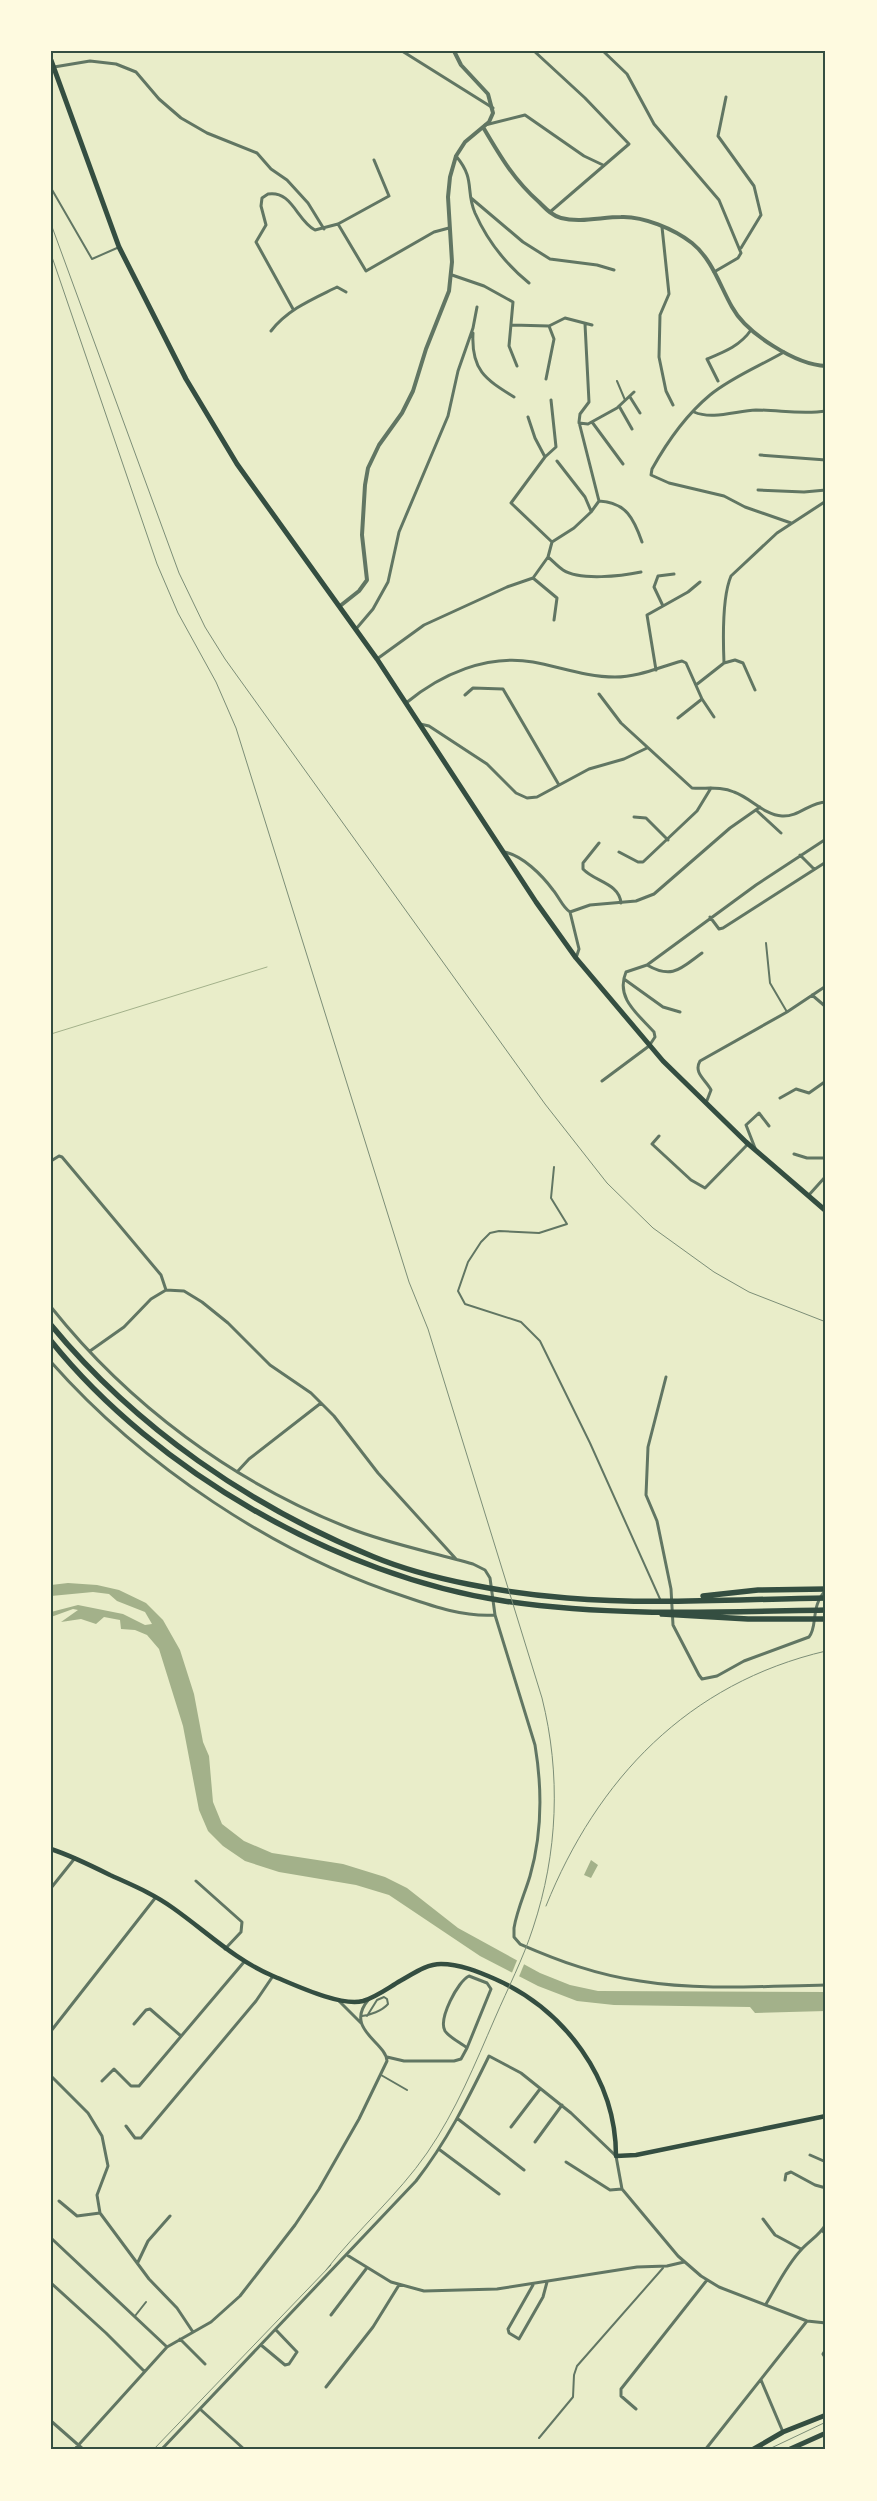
<svg xmlns="http://www.w3.org/2000/svg" width="877" height="2501" font-family="'Archivo Narrow',sans-serif">
<style>
.water{fill:#a3b18a}
.pier{fill:#e9edc9}
.lines{fill:none;stroke-linecap:round;stroke-linejoin:round}
.stream{stroke:#a3b18a;stroke-width:1}
.service{stroke:#617663;stroke-width:2}
.minor{stroke:#617663;stroke-width:3}
.tertiary{stroke:#617663;stroke-width:4}
.secondary{stroke:#344e41;stroke-width:4.5}
.primary{stroke:#344e41;stroke-width:5}
.motorway{stroke:#344e41;stroke-width:5.5}
.tram{stroke:#7c8e77;stroke-width:1}
.rail{stroke:#7c8e77;stroke-width:1}
.neatline{fill:none;stroke:#344e41;stroke-width:2}
</style>
<rect width="100%" height="100%" fill="#e9edc9"/>
<path class="water" d="M68 1583 97 1585 119 1590 146 1603 163 1620 180 1650 194 1694 203 1742 209 1756 213 1802 222 1824 244 1841 272 1853 343 1864 385 1877 407 1888 458 1928 540 1973 570 1985 598 1991 826 1992V2011L755 2013 750 2007 614 2005 577 2001 538 1986 480 1956 389 1895 356 1885 279 1872 245 1861 223 1846 208 1831 199 1810 183 1726 159 1649 147 1635 135 1630 121 1629 120 1620 104 1617 96 1624 81 1619 61 1622 78 1610 73 1609 51 1617V1612L78 1605 123 1614 145 1625 152 1624 145 1612 117 1601 109 1594 93 1592 51 1596V1585Z
M591 1860 598 1865 591 1878 584 1875Z"/>
<path class="pier" d="M518 1958 525 1962 518 1979 511 1975Z"/>
<g class="lines">
<path class="stream" d="M51 1034 267 967"/>
<path class="service" d="M51 188 92 259 117 248
M617 381 625 400
M766 943 770 983 787 1012
M554 1167 551 1198 567 1224 539 1233 499 1231 490 1233 481 1242 468 1262 458 1291 465 1304 521 1322 540 1341 590 1443 660 1599
M362 2016C370 2015 382 2011 388 2004L387 1999 384 1997 377 2000 367 2016
M381 2075 407 2090
M822 2231 826 2235
M135 2316 146 2302
M539 2438 573 2397 574 2375 577 2366 663 2268"/>
<path class="minor" d="M402 51 493 108
M534 51 585 98 629 144 550 212
M603 51 627 74 654 124 719 200 741 253 738 258 714 272
M54 67 90 61 116 64 136 72 159 99 181 118 207 133 257 153 271 169 287 180 308 203 324 229
M726 97 718 136 754 186 761 215 741 248
M485 125 525 115 584 156 603 165
M456 156C476 180 465 189 475 213 487 240 507 265 529 283
M471 198 523 242 550 259 597 265 614 270
M338 224 366 271 434 232 449 228
M662 227 669 294 660 315 659 357 666 391 673 405
M452 275 484 286 513 302 509 346 517 366
M293 309 256 242 266 225 261 206 262 198 268 194C292 190 297 221 315 230L338 224 389 196 374 160
M585 324 589 402 580 414 579 422 599 501
M512 325 549 326 565 318 592 325
M271 331C288 309 313 299 337 287L346 292
M473 333C471 370 485 379 514 397
M784 352C760 366 732 377 710 395 686 415 667 442 652 469L651 475 669 483 724 496 745 507 791 523
M546 379 554 339 549 326
M718 381 707 359C724 352 740 346 751 330
M630 397 640 413
M551 400 556 447 545 457 511 503 552 542
M619 406 632 429
M694 412C712 420 736 411 756 410 780 410 802 415 826 411
M528 417 535 438 545 457
M592 422 623 464
M579 423 588 424 617 408 634 392
M760 455 826 460
M557 461 585 497 591 511
M758 490 804 492 826 490
M548 557C553 561 557 566 563 570 580 581 622 576 641 572
M533 578 557 598 554 620
M663 606 654 587 658 576 674 574
M356 629 373 609 388 582 399 532 448 416 458 371 473 328 477 307
M377 659 424 625 507 587 533 578 548 557 552 542 574 528 591 512 599 501C626 502 634 519 642 542
M724 663 735 660 743 663 755 690
M656 670 647 615 688 592 700 582
M696 685 724 663C723 639 722 597 731 576L777 533 826 501
M599 694 621 723 692 788C706 789 721 786 734 792 751 798 764 815 782 816 799 817 810 802 826 802
M465 695 473 688 503 689 559 785
M406 703C441 674 487 654 533 662 560 667 587 677 615 677 639 677 659 667 682 661L686 663 702 699 714 717
M678 718 702 699
M420 724 429 726 487 764 516 793 527 798 537 797 589 769 624 759 647 748
M756 810 781 833
M634 817 646 818 668 840
M599 843 583 863V869C595 882 619 883 621 903
M504 852C522 855 542 875 553 890 559 897 563 908 570 912
M619 852 638 862H643L697 811 711 788
M800 855 814 869
M570 912 590 905 636 901 654 894 730 828 760 807
M570 912 579 949 576 958
M710 917 719 929 723 928 826 862
M647 965C673 980 681 968 702 953
M624 979 663 1007 680 1012
M812 995 826 1007
M602 1081 649 1046 655 1037 654 1032C638 1014 615 998 626 972L647 965 756 885 826 839
M780 1098 796 1089 809 1093 826 1081
M706 1103 711 1090C706 1080 693 1073 700 1061L787 1012 826 986
M659 1136 652 1144 691 1180 705 1188 748 1144
M755 1148 746 1125 759 1113 769 1126
M794 1154 807 1158H826
M51 1161 59 1156 62 1157 161 1275 166 1290 184 1291 202 1302 228 1323 270 1365 311 1393 334 1416 378 1473 456 1559
M808 1196 826 1176
M51 1307C129 1405 233 1482 349 1528 389 1544 432 1552 473 1564L485 1570 490 1578 495 1615 535 1745C542 1787 542 1834 530 1876 525 1893 517 1910 514 1928V1937L520 1944C559 1961 597 1975 640 1981 701 1991 764 1986 826 1985
M90 1351 124 1327 151 1299 166 1290
M51 1362C142 1465 276 1555 406 1597 435 1607 464 1617 495 1615
M666 1377 648 1447 646 1495 657 1521 671 1589 673 1625 699 1675 702 1679 717 1676 744 1661 809 1637C818 1627 810 1606 826 1590
M237 1472 249 1459 321 1403
M196 1881 242 1922 241 1932 225 1949
M51 1888 75 1858
M469 1976 487 1983 491 1989 467 2048C461 2043 450 2038 445 2031 438 2019 458 1981 469 1976Z
M339 2001 361 2023
M134 2024 146 2010 150 2009 181 2036
M51 2031 156 1897
M387 2057 404 2061H454L461 2059 467 2048
M51 2076 88 2113 102 2136 108 2166 97 2195 100 2213 149 2279 177 2308 193 2332
M102 2081 114 2069 131 2086H139L244 1962
M458 2119 524 2170
M126 2126 135 2138H141L256 2001 273 1976
M511 2127 540 2089
M535 2142 562 2105
M440 2150 499 2194
M810 2155 826 2162
M566 2162 610 2190 622 2189
M785 2180 786 2174 791 2172 815 2185 826 2188
M59 2201 77 2216 100 2213
M763 2219 775 2235 801 2249
M51 2238 167 2347
M347 2255 391 2282 424 2291 497 2289 637 2267 667 2266 684 2262
M138 2262 148 2241 170 2216
M51 2283 106 2333 144 2371
M533 2285 508 2329 509 2333 519 2339 543 2297 547 2282
M766 2304C777 2286 786 2266 801 2250 809 2241 820 2235 826 2224
M331 2315 366 2269
M180 2339 205 2364
M261 2345 285 2365 289 2364 297 2352 276 2330
M826 2349 823 2354 826 2359
M761 2380 783 2432
M326 2387 373 2327 399 2285
M200 2409 245 2450
M636 2409 621 2396V2389L707 2280
M51 2421 84 2450
M74 2450 167 2347 211 2322 240 2296 295 2225 319 2189 359 2119 387 2061C386 2042 343 2029 369 1999
M161 2450 416 2181C447 2141 467 2101 489 2056L521 2073 571 2113 616 2156 622 2189 678 2256 701 2276 719 2287 807 2321 826 2323
M705 2450 807 2321"/>
<path class="tertiary" d="M483 127C500 156 514 180 539 202 545 208 552 216 561 218 580 223 602 217 621 217 643 216 674 229 692 243 712 259 720 286 732 307 746 333 796 365 826 366
M340 606 359 591 367 580 362 535 365 485 368 468 379 445 402 413 413 391 426 349 449 291 452 262 448 197 450 177 456 156 465 142 489 122 493 113 488 94 461 65 454 51"/>
<path class="secondary" d="M51 1849C72 1856 90 1865 110 1875 132 1885 154 1894 173 1908 207 1932 235 1960 273 1976 295 1985 341 2007 363 2001 376 1997 388 1988 400 1981 413 1974 426 1964 441 1964 460 1964 479 1972 495 1979 565 2010 616 2079 616 2156L636 2155 826 2116"/>
<path class="primary" d="M51 60 119 247 186 379 237 464 377 659 536 902 576 958 663 1061 746 1142 826 1211
M752 2450 783 2432 826 2415
M788 2450 826 2433"/>
<path class="motorway" d="M51 1325C136 1428 251 1507 374 1557 430 1580 506 1593 567 1598 651 1605 741 1599 826 1598
M51 1341C156 1472 339 1576 504 1601 610 1617 719 1612 826 1610
M703 1596 758 1590 826 1589
M662 1614 748 1619H826"/>
<path class="tram" d="M767 2450 826 2422"/>
<path class="rail" d="M51 224 179 573 205 627 225 659 545 1104 607 1183 653 1228 714 1272 749 1292 826 1322
M51 254 157 564 178 613 216 682 236 728 409 1282 428 1329 542 1698C561 1774 558 1853 533 1928 523 1959 508 1988 495 2018 475 2064 456 2111 427 2153 398 2195 358 2229 326 2270
M546 1906C597 1779 688 1683 826 1651
M153 2450 331 2265"/>
</g>
<rect width="877" height="2501" fill="none" stroke="#fefae0" stroke-width="105"/>
<rect x="52" y="52" width="772" height="2396" class="neatline"/>
</svg>
